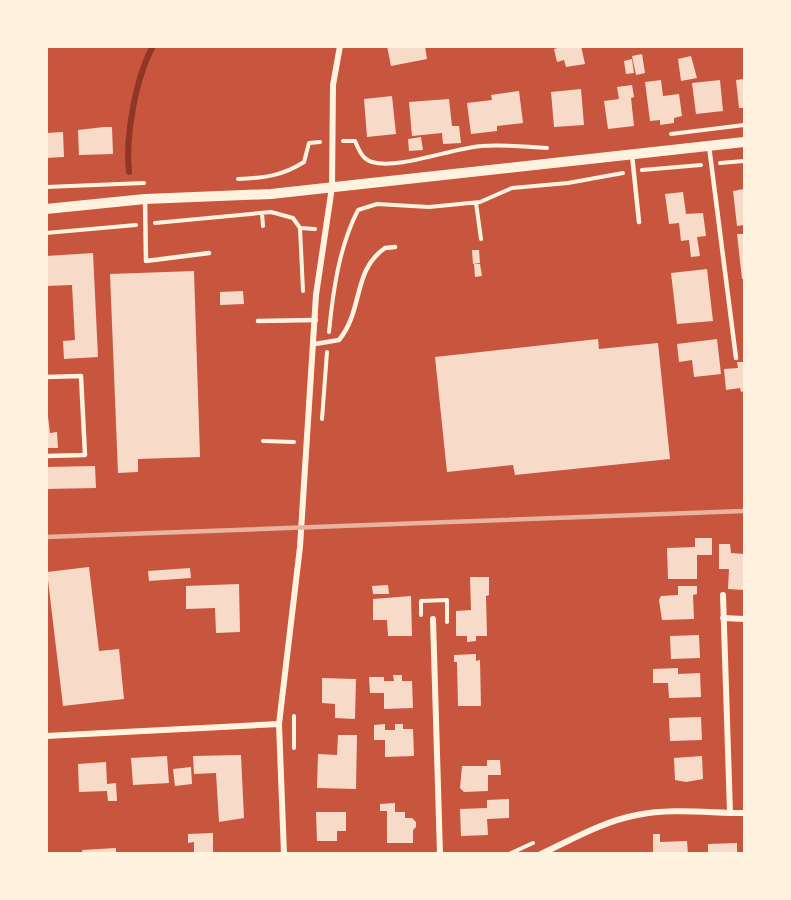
<svg xmlns="http://www.w3.org/2000/svg" width="791" height="900" font-family="Karla,sans-serif">
<style>
.lines{fill:none;stroke-linecap:round;stroke-linejoin:round}
.stream{stroke:#8f3625;stroke-width:6}
.building{fill:#f7dbc8}
.path{stroke:#fff3e0;stroke-width:4}
.service{stroke:#fff3e0;stroke-width:4.5}
.minor{stroke:#fff3e0;stroke-width:6}
.tertiary{stroke:#fff3e0;stroke-width:10}
.rail{stroke:#e9b49f;stroke-width:4.5}
</style>
<rect width="100%" height="100%" fill="#c8553d"/>
<g class="lines">
<path class="stream" d="M129 172C125 136 136 77 153 46"/>
</g>
<path class="building" d="M387 46H425L427 59 391 66Z
M566 46H581L585 64 566 67 564 60 557 62 554 49Z
M642 54 645 73 636 75 632 56Z
M691 56 697 78 681 81 678 59Z
M632 59 634 73 626 74 624 61Z
M744 79V108H739L736 80Z
M661 80 663 96 679 94 682 116 674 118V123L660 125V120L650 121 645 82Z
M720 80 723 111 696 114 692 83Z
M632 85 634 97 631 98 634 126 608 129 604 101 619 99 617 87Z
M581 89 584 125 554 127 551 92Z
M519 91 523 123 497 126V131L471 134 467 103 492 100 491 95Z
M392 96 396 134 367 137 364 99Z
M449 99 452 126H459L461 143 443 144 442 133 412 136 409 102Z
M104 127H112L113 154 79 155 78 130Z
M63 132 64 157 46 158V133Z
M421 137 423 150 409 151 408 139Z
M744 189V225L737 226 733 191Z
M683 192 686 214 703 213 706 236 697 237 700 256 691 257 689 240 681 241 679 223 669 224 665 194Z
M737 234H744V279H742Z
M472 250H479L480 263 473 264Z
M93 253 98 357 64 359 63 341 75 340 72 285 46 286V256Z
M474 264H480L482 276 475 277Z
M707 269 713 321 677 324 671 273Z
M194 271 200 457 138 459V472L118 473 110 274Z
M243 291 244 304 220 305V292Z
M598 339 599 349 658 343 670 459 515 475 513 465 447 472 435 357Z
M717 339 721 374 694 377 692 360 679 362 677 344Z
M737 362H744V391L741 392 740 388 726 390 724 369 738 368Z
M46 400 50 433 57 432 58 448H46Z
M95 466 96 488 46 489V467Z
M695 538H712V555H697V579H668L667 548 695 547Z
M719 544H730L731 553 744 554V590L728 589 729 569H719Z
M89 567 99 651 119 649 124 699 63 706 47 572Z
M190 568 191 578 149 581 148 571Z
M470 577H489V595L486 596 487 636H476V641L467 642V636H456V611L471 610Z
M239 584 240 632 216 633 215 608 186 609V586Z
M388 585 389 594H373L372 586Z
M678 586H697V594L693 595 694 619 662 620 659 600 661 596 678 595Z
M411 596 412 636H388L387 620H373V599Z
M699 635 700 658 671 659 670 636Z
M476 654V661L480 660 481 706H458L457 662H454V655Z
M678 668V674L700 673 701 697 669 698 668 683H653V669Z
M393 675H402V681H412L413 708 384 709V693H370L369 677H384V681H394Z
M322 678 356 679 355 719 335 718V704L322 703Z
M701 717 702 740 670 741 669 718Z
M385 724V730H395V724H403V729H413L414 756 385 757V740H374V725Z
M338 735H357L356 789 317 788 318 754 337 755Z
M241 755 244 818 219 822 216 773 194 774 193 756Z
M167 756 169 783 133 785 131 758Z
M702 756 703 779 686 782 675 780 674 758Z
M487 760H500L501 775H488V791L464 792 460 788 462 766H487Z
M106 762 107 784 116 783 117 801H108L107 791 79 792 78 764Z
M191 767 192 784 175 786 173 769Z
M509 799V818L487 819 488 835 461 836 460 809 487 808V800Z
M395 803V812H405V818H412L416 822V827L413 830V843H387V811H380V804Z
M316 812H346V831H337V841H317Z
M213 833V852H194V842L188 843V834Z
M653 834H660V842L687 841 688 854H653Z
M737 843V854H708V844Z
M116 848V854H83L82 850Z"/>
<g class="lines">
<path class="path" d="M671 134 744 125
M343 141H355C359 150 362 159 372 162 398 170 452 148 482 146 503 144 526 147 547 148
M720 163 744 161
M642 170 701 165
M238 179C264 178 282 176 304 162L309 143 320 142
M46 187 144 183
M476 203 481 239
M262 213 263 226
M155 223 271 212 293 218 300 228 303 291
M300 228 315 229
M46 233 136 225
M329 332C333 291 339 247 358 210L377 204 429 207 480 202 512 188 568 183 623 173
M322 419 327 352
M263 441 294 442
M421 615V601L447 600V622
M294 716V748
M509 854 533 843"/>
<path class="service" d="M709 146 736 358
M632 155 639 222
M145 199 146 261 209 253
M258 321 316 320
M315 344 339 340C364 309 352 271 385 248L395 247
M46 377 81 376 85 455 46 456"/>
<path class="minor" d="M723 595 730 813
M723 618 744 619
M433 619 440 854
M46 736 279 724
M284 854 279 724 300 547 316 295 332 187 333 85 340 46
M541 854C571 840 604 821 637 815 672 808 709 813 744 813"/>
<path class="tertiary" d="M46 209 145 199 271 194 744 142"/>
<path class="rail" d="M46 537 744 511"/>
</g>
<rect width="791" height="900" fill="none" stroke="#fff3e0" stroke-width="96"/>
</svg>
